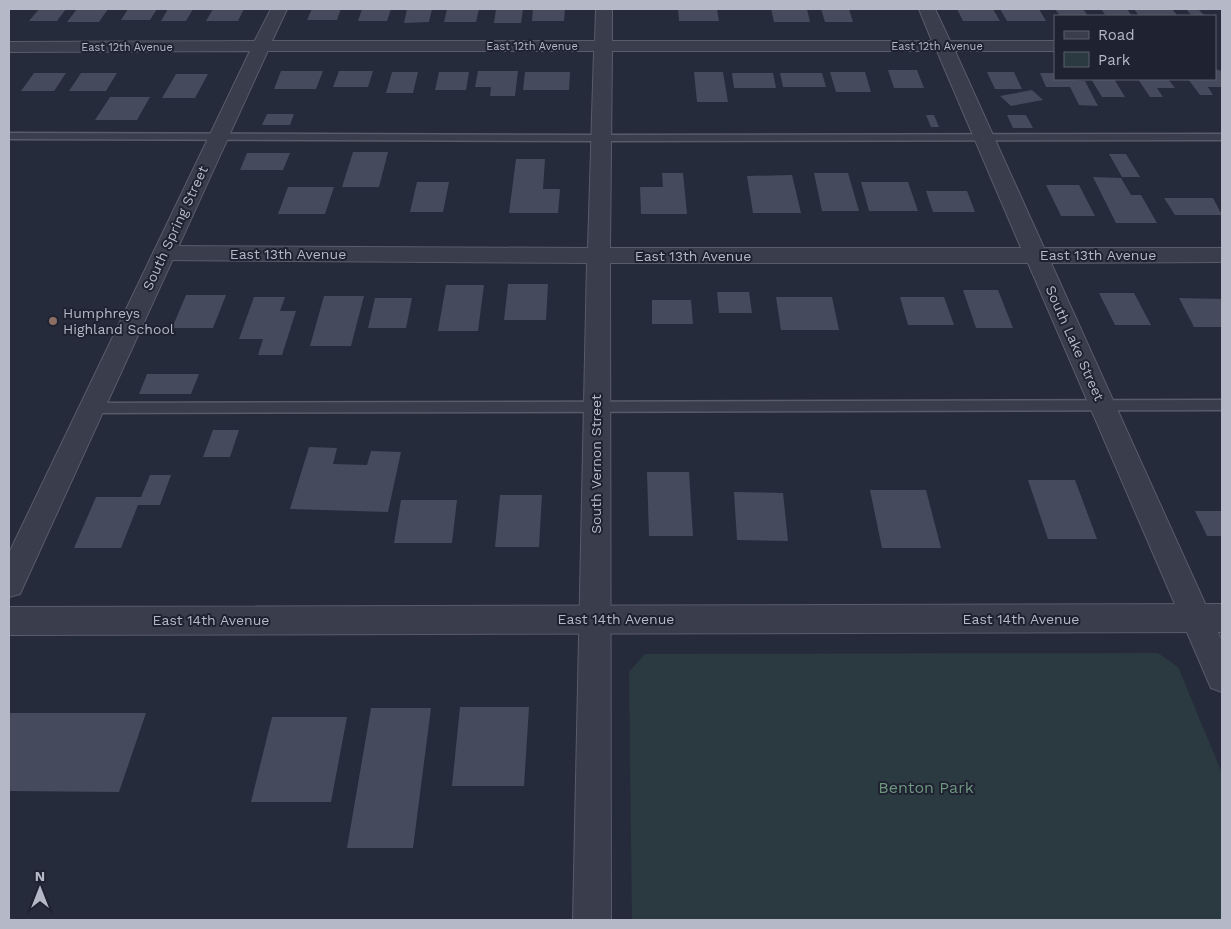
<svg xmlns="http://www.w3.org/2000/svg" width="1231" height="929" font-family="'Work Sans',sans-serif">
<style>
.green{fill:#2b3a40}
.building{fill:#454a5d}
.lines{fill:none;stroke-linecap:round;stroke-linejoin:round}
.service-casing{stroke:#585b6a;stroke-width:3}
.minor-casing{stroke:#585b6a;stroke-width:2}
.tertiary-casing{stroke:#585b6a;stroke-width:2}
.service{fill:#3a3d4c;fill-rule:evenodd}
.minor{fill:#3a3d4c;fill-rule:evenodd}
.tertiary{fill:#3a3d4c;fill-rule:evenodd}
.education-dot{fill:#8d6e63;stroke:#1f2231;stroke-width:2}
.labels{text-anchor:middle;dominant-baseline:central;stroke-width:4;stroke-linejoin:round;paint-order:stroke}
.far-street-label{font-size:11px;fill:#b5b9c7;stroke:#1f2231}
.street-label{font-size:14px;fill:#b5b9c7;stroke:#1f2231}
.poi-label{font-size:14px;fill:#b5b9c7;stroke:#1f2231;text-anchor:start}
.near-park-label{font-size:16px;fill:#6e967f;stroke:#1f2231}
</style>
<rect width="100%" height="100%" fill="#262b3b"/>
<path class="green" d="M1158 653 1178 667 1222 773V920H632L629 672 645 654Z"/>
<path class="building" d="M39 9H66L57 21H29Z
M77 9H108L99 22H67Z
M128 9H157L150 20H121Z
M168 9H193L186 21H161Z
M213 9H244L238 21H206Z
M312 9H341L337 20H307Z
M362 9H391L387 21H358Z
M407 9H432L429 22 404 23Z
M447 9H479L476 22H444Z
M496 9H523L521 23H494Z
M533 9H565L564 21H532Z
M678 9H717L719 21H679Z
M771 9H807L810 22H774Z
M821 9H849L853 22H825Z
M957 9H993L1000 21H963Z
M1000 9H1039L1046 21H1007Z
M1055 9H1083L1088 16H1060Z
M1101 9H1127L1132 16H1106Z
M1134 9H1172L1178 16H1139Z
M1186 9H1198L1205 16H1192Z
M1215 69 1222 71V87H1208L1213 95H1200L1188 79H1215Z
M888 70H917L924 88H894Z
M281 71H323L316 89H274Z
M339 71H373L368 87H333Z
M478 71H518L515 96H490L491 87H475Z
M392 72H418L413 93H386Z
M439 72H469L466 90H435Z
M525 72H570L569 90H523Z
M694 72H723L728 102H697Z
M830 72H865L871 92H836Z
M987 72H1014L1022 89H995Z
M34 73H66L54 91H21Z
M81 73H117L106 91H69Z
M732 73H773L776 88H734Z
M780 73H822L826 87H783Z
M1040 73H1055V79L1085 81 1098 106 1079 105 1070 87H1046Z
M176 74H208L195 98H162Z
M1091 79H1114L1125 97H1102Z
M1138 79H1168L1175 88H1157L1163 97H1150Z
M1032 90 1043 100 1011 106 1000 96Z
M110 97H150L137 120H95Z
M267 114H294L290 125H262Z
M926 115H934L939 127H931Z
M1007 115H1026L1033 128H1013Z
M353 152H388L379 187H342Z
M247 153H290L283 170H240Z
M1109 154H1126L1140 177H1122Z
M516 159H545L543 189H560L558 213H509Z
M662 173H683L687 214H641L640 187H663Z
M814 173H848L859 211H822Z
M792 175 801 213H753L747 176Z
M1093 177 1121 178 1131 195H1141L1157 223H1116Z
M417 182H449L443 212H410Z
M861 182H908L918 211H869Z
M1046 185H1079L1095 216H1061Z
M288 187H334L325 214H278Z
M926 191H967L975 212H933Z
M1164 198H1213L1222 215H1175Z
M508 284H548L546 320H504Z
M446 285H484L478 331H438Z
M963 290H998L1013 328H976Z
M717 292H749L752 313H719Z
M1099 293H1134L1151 325H1115Z
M186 295H226L213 328H172Z
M324 296H364L351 346H310Z
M254 297H285L280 311H296L282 355H258L263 339H239Z
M776 297H832L839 330H781Z
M900 297H944L954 325H908Z
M375 298H412L406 328H368Z
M1179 298 1222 299V327H1194Z
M652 300H691L693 324H652Z
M147 374H199L191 394H139Z
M213 430H239L230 457H203Z
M309 447 337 448 333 464 367 465 371 451 401 452 388 512 290 509Z
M647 472H689L693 536H649Z
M150 475H171L160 505H138L121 548H74L96 497H141Z
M1028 480H1075L1097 539H1048Z
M870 490H926L941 548H882Z
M734 492 783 493 788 541 737 540Z
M500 495H542L539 547H495Z
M401 500H457L452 543H394Z
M1195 511H1222V536H1207Z
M460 707H529L524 786H452Z
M371 708H431L413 848H347Z
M9 713H146L119 792 9 791Z
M272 717H347L331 802H251Z"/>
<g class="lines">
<g class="service-casing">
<path id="service" d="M9 133 601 135 1222 134V140L601 141 9 139Z
M1222 400V410L91 413 86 412 84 408 86 404 91 403Z"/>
</g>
<g class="minor-casing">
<path id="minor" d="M271 9H287L272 41H595L596 9H612V41H932L919 9H935L950 41H1055V51H955L1044 248H1222V262L1051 263 1222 641V692L1211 688 1028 263H610L611 920H573L587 263 164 260 156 258 153 253 156 248 164 246 588 248 594 51H261L255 50 252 46ZM612 51H937L1021 248H610Z"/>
</g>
<g class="tertiary-casing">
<path id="tertiary" d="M261 41 267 42 270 46 20 594 9 597V553L250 51 9 52V42Z
M1222 604V632L9 635V607Z"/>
</g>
<use href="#service" class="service"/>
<use href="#minor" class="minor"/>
<use href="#tertiary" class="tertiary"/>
</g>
<circle class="education-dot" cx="53" cy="321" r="5"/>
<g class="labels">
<g class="far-street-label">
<text x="532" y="46">East 12th Avenue</text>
<text x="937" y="46">East 12th Avenue</text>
<text x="127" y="47">East 12th Avenue</text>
</g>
<g class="street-label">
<text transform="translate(175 228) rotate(-65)">South Spring Street</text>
<text x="288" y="254">East 13th Avenue</text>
<text x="1098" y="255">East 13th Avenue</text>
<text x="693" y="256">East 13th Avenue</text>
<text transform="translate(1075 343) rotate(66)">South Lake Street</text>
<text transform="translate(596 464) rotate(-90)">South Vernon Street</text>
<text x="616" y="619">East 14th Avenue</text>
<text x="1021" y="619">East 14th Avenue</text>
<text x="211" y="620">East 14th Avenue</text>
</g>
<g class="poi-label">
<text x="63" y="313">Humphreys<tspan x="63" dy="16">Highland School</tspan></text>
</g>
<g class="near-park-label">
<text x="926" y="787">Benton Park</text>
</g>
</g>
<rect width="1231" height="929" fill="none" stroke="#b5b9c7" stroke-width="20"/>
<rect x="1054" y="15" width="162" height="65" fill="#1f2231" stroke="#5b5e6d"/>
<rect x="1064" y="31" width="25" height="8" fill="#3a3d4c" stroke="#5b5e6d"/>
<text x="1098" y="40" font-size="15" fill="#b5b9c7">Road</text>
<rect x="1064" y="52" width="25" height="15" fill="#2b3a40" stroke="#5b5e6d"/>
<text x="1098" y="65" font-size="15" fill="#b5b9c7">Park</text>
<g transform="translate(40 889)" stroke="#1f2231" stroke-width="4" paint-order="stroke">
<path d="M0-4L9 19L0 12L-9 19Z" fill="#b5b9c7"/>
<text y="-8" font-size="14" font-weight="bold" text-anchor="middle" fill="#b5b9c7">N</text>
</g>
</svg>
